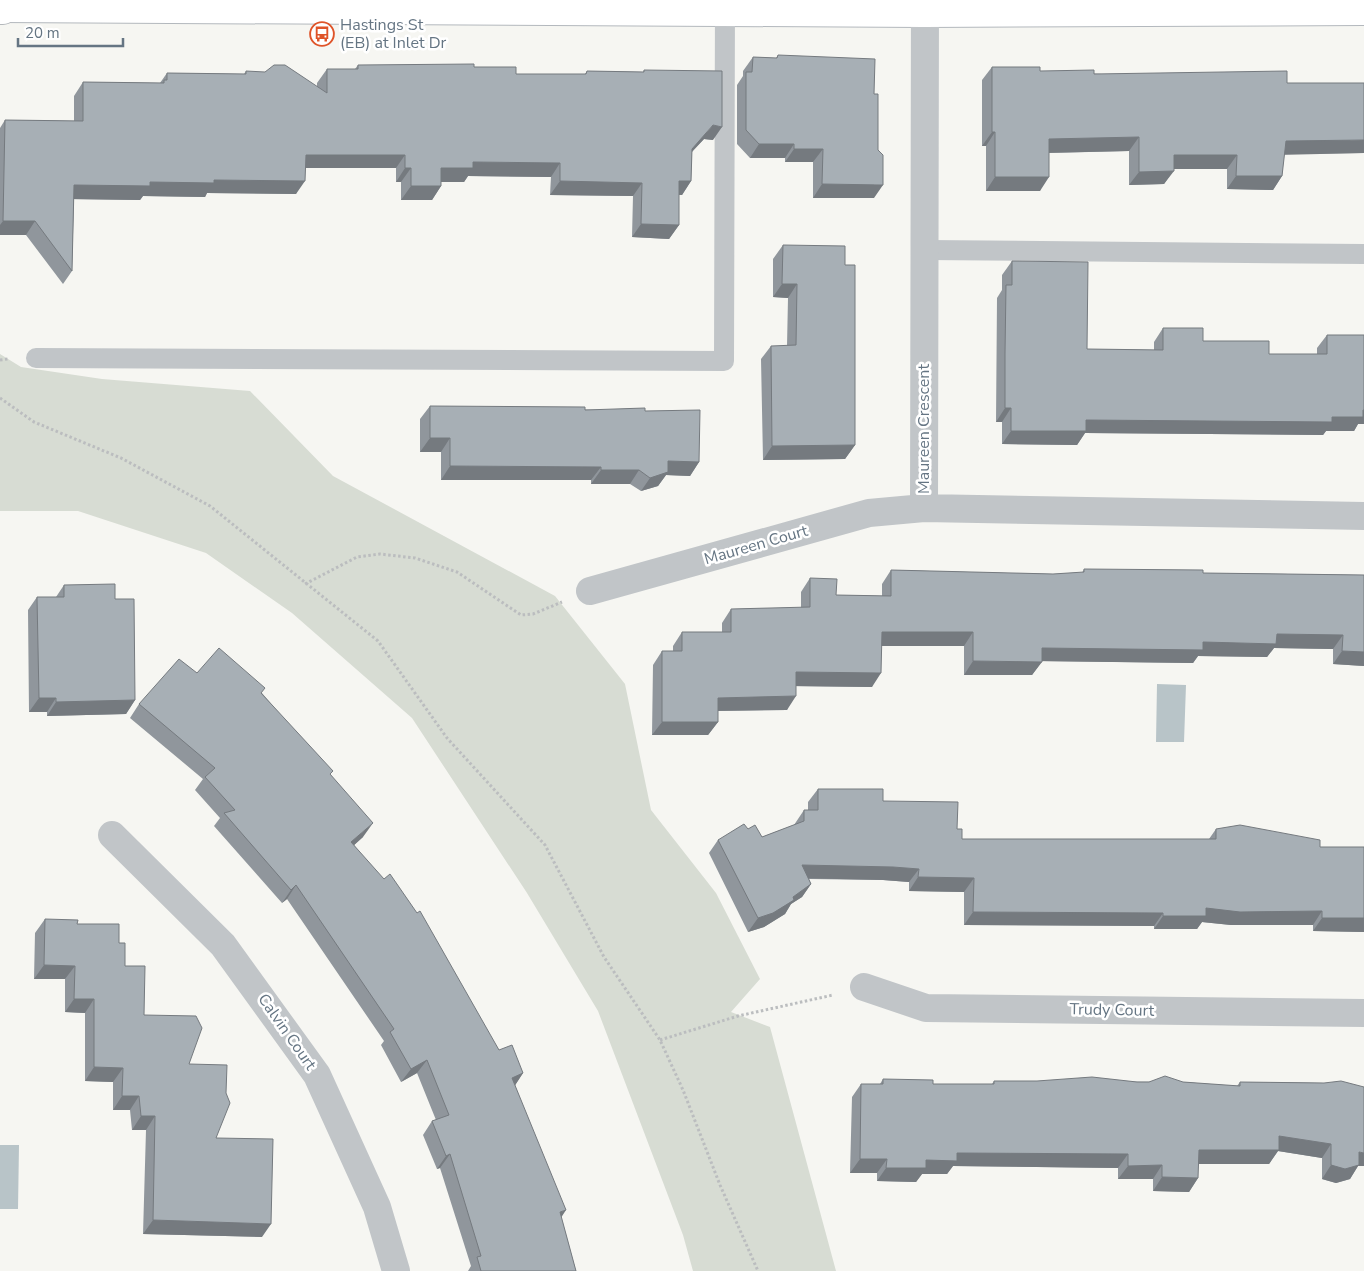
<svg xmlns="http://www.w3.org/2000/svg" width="1364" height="1271" font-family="'Nunito Sans',sans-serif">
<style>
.green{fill:#d7dcd3}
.water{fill:#b8c4c8}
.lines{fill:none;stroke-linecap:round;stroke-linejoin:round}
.secondary-casing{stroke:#b3b8bd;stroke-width:30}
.primary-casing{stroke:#b4b8bc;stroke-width:30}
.path{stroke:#bbbdbf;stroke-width:3;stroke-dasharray:2.5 2.5;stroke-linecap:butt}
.service{stroke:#c1c5c8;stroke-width:20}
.minor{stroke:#c1c5c8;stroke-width:28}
.secondary{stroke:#fff;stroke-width:28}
.primary{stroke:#fff;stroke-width:28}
.wall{fill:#90969c}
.shaded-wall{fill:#757a7f}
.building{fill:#a7afb5;stroke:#757a7f}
.labels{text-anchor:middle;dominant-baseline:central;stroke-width:5;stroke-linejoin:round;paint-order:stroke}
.poi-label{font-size:16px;fill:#657583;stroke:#fff;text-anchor:start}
.street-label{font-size:16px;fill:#657583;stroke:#fff}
</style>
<rect width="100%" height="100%" fill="#f6f6f2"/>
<path class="green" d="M0 354 21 367 102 379 250 391 333 476 555 596 625 684 651 810 716 893 760 979 731 1012 770 1027 836 1271H693L683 1235 598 1011 527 893 412 718 292 613 206 553 78 511H0Z"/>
<path class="water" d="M1157 684 1186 685 1184 742H1156Z
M0 1145H19L18 1209H0Z"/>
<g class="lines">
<g class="secondary-casing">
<path id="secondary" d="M0 8 924 13 1364 11"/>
</g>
<g class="primary-casing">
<path id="primary" d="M0 10H3"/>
</g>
<path class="path" d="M0 360 8 359
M0 398 34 422 121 458 210 506 378 641 447 738 545 845 604 957 660 1040 683 1090 720 1185 758 1271
M305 584 357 557 380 554 415 558 457 572 521 615 533 614 562 602
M660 1040 738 1016 833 995"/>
<path class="service" d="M925 250 1364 254
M36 358 724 361 725 0"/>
<path class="minor" d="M924 508 925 0
M590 591 869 513 924 508 1364 516
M112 835 223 945 317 1075 377 1207 396 1271
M864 987 926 1008 1364 1013"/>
<use href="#secondary" class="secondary"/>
<use href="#primary" class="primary"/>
</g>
<path class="wall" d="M778 55 874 94V198H813V162H785V158H750L737 144V85L743 76V71L753 57 776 58Z
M358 65 474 67 516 74H585L587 71 643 72 644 70 713 140 704 139 692 152 691 181 682 195H679V225L669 239 632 237 633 196 550 195 551 177 468 176 464 182H441V186L432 200H401V182H396V168H305L296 194 207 193 205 197 143 196 140 200 74 199 72 271 63 284 26 235H0V128L5 120 74 121V96L83 82 160 83 167 73 244 74 246 71 317 87V83L327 69H355Z
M992 67 1040 71 1287 83 1364 153 1284 154 1282 176 1273 190 1227 189V169H1174L1164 184 1129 185V151L1049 153 1040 191H986V146H982V80Z
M783 245 845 265 855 445 845 459 763 460 761 359 771 346H787L788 298 773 297V259Z
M1012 261 1087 349 1154 350V342L1163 328 1203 341 1269 354H1317V348L1327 335 1364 424H1358L1354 431H1326L1323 435 1085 433 1077 445 1002 444V422H996L997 298 1002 290V275Z
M430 406 645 411 699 462 690 476 666 475 658 486 641 491 630 484H591V480H441V452H420V419Z
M1084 569 1203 573 1364 575V666L1333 664V649L1274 648 1267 657 1198 656 1193 663 1042 661 1032 675H964V646H881L872 687 796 686 787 710 718 711V722L708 735H652L653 665 662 651H673V646L682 632H722V623L731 609 801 608V592L810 578 836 595 882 596V584L891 570 1053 574 1082 573Z
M64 585 115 599 135 700 126 714 47 716V712H29L28 610 37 597H56Z
M197 673 262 693 330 775 363 837 354 845 499 1050 523 1073 515 1085 561 1217 576 1271H468L471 1266 440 1168 437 1169 423 1135 432 1121 436 1120 417 1073 401 1082 381 1045 384 1041 287 899 282 903 214 826 220 818 195 790 203 779 130 718 139 704Z
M818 789 883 801 957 829 962 839H1209L1216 829 1320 847H1364V932L1313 931V925H1231L1202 922 1197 929H1154V926L964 925V892L909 891V882L883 880 809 879 811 884 802 897 791 904 785 914 764 927 748 932 709 853 718 840 748 829 762 837 794 825 804 810H808V802Z
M45 919 77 924 119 943 125 966 144 1015 189 1064 216 1138 262 1237 143 1234 146 1130H132L130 1110H113V1082L85 1081V1013L65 1012V979H34L35 933Z
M883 1079 933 1084H992L994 1081 1183 1082 1237 1086 1240 1082 1324 1083 1358 1166 1350 1179 1336 1183 1322 1179V1158L1278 1151 1269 1164H1198V1178L1189 1192 1153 1191V1179H1118V1168L953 1166 947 1174H922L916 1182 877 1181V1173H850L852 1097 861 1084H880Z"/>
<path class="shaded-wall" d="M713 125 722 127 713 140 704 139 682 162 692 149Z
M992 132H995L986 146H982Z
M1139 137 1129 151 1040 153 1049 139Z
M1364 140V153L1276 155 1286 141Z
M759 144H794L785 158H750Z
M794 149H823L813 162H785Z
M306 155H405L396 168H296Z
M1174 155H1237L1227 169H1164Z
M473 162 560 163 551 177 468 176 464 182H432L441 168Z
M405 168H411L401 182H396Z
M1174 171 1164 184 1129 185 1139 172Z
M1236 176H1282L1273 190 1227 189Z
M995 177H1049L1040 191H986Z
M214 180 305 181 296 194 207 193 205 197 143 196 140 200 64 199 74 185Z
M560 181 642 183 633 196 550 195Z
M679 181H691L682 195 670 194Z
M822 184 883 185 874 198H813Z
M411 186H441L432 200H401Z
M3 221H35L26 235H0V225Z
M641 224 679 225 669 239 632 237Z
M782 284H797L788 298 773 297Z
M1005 408H1011L1002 422H996Z
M1364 410V424H1358L1354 431H1326L1323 435 1085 433 1077 445 1002 444 1011 431 1086 420 1332 417Z
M430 438H450L441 452H420Z
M855 445 845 459 763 460 772 446Z
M668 461 699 462 690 476 666 475 658 486 641 491 650 478Z
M450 466 601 467 591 480H441Z
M601 470H639L630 484H591Z
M882 632H973L964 646H872Z
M1277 634 1343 635 1333 649 1274 648 1267 657 1198 656 1193 663 1032 661 1042 648 1203 642Z
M1342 651 1364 652V666L1333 664Z
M973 661 1042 662 1032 675H964Z
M796 672 881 673 872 687 786 686Z
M796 696 787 710 708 711 718 698Z
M39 698H56L47 712H29Z
M135 700 126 714 47 716 56 702Z
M662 722H718L708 735H652Z
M373 823 363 837 342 856 351 842Z
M802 865 893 867 919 869 909 882 883 880 792 878Z
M918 877 974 878 964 892 909 891Z
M811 884 802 897 791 904 785 914 764 927 748 932 758 918 793 897Z
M296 885 287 899 282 903 291 890Z
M1206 908 1322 911 1313 925H1231L1202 922 1197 929H1154L1163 916Z
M973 912 1163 913 1154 926 964 925Z
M1322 918H1364V932L1313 931Z
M44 965 75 966 65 979H34Z
M74 999H94L85 1013 65 1012Z
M427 1060 417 1073 401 1082 411 1069Z
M94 1067 123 1068 113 1082 85 1081Z
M523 1073 514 1087 512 1078Z
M122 1096H139L130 1110H113Z
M141 1116H155L146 1130H132Z
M1279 1136 1331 1144 1322 1158 1278 1151 1269 1164H1189L1199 1150Z
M1359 1152 1364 1153V1166H1358L1350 1179 1336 1183 1322 1179 1331 1165Z
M957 1153 1128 1154 1118 1168 953 1166 947 1174H922L916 1182 877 1181 886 1168Z
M450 1154 440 1168 437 1169 446 1156Z
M860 1159H887L877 1173H850Z
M1162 1165 1153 1179H1118L1128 1166Z
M1162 1177 1198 1178 1189 1192 1153 1191Z
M566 1210 557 1224 560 1212Z
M153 1220 271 1224 262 1237 143 1234Z"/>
<path class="building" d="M778 55 875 59 874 94H878V150L883 155V185L822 184 823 149H794V144H759L746 130V72H752L753 57 777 58Z
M474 64V67H516V74H586L587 71 644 72V70L722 71V127L713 125 692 149 691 181H679V225L641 224 642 183 560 181V163L473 162V168H441V186H411V168H405V155H306L305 181 214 180V183L150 182V186L74 185 72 271 35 221H3L5 120 83 121V82L164 83V80H167V73L246 74V71L265 72 274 65H285L327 93V69H358V65Z
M992 67H1040V71L1094 70V74L1287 71V83H1364V140L1286 141 1282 176H1236L1237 155H1174V171L1139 172V137L1049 139V177H995V132H992Z
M783 245 845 246V265H855V445L772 446 771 346 796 345 797 284H782Z
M1012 261 1088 262 1087 349 1163 350V328H1203V341H1269V354H1327V335H1364V410H1363V417H1332V422L1086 420V431H1011V408H1005V353L1006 285H1012Z
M430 406 585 407V410L645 408V411L700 410 699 462 668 461V472L650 478 639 470H601V467L450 466V438H430Z
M1084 569 1203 570V573L1364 575V652L1342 651 1343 635 1277 634 1276 644 1203 642V650L1042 648V662L973 661V632H882L881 673 796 672V696L718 698V722H662V651H682V632H731V609L810 607V578L837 579 836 595 891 596V570L1053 574 1084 572Z
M115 584V599H134L135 700 56 702V698H39L37 597H64V585Z
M219 648 265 688 261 693 333 771 330 774 373 823 351 842 384 879 390 874 417 913 420 911 499 1050 512 1045 523 1073 512 1078 566 1210 560 1212 576 1271H481L477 1257 481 1256 450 1154 446 1156 432 1121 449 1115 427 1060 411 1069 390 1032 394 1029 296 885 291 890 224 813 235 810 205 777 215 768 139 704 179 659 197 673Z
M818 789H883V801L958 802 957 829H962V839H1216V829L1240 825 1320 840V847H1364V918H1322V911L1240 912 1206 908V916H1163V913L973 912 974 878 918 877 919 869 893 867 802 865 811 884 793 897 794 900 773 913 758 918 718 840 744 824 748 829 755 825 762 837 804 821V810H818Z
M45 919 78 920 77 924H119V943H125V966H145L144 1015 196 1016 202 1028 189 1064 227 1065 226 1093 230 1103 216 1138 273 1139 271 1224 153 1220 155 1116H141L139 1096H122L123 1068 94 1067V999H74L75 966 44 965Z
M1165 1076 1183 1082 1240 1086V1082L1324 1083 1341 1081 1364 1087V1153L1359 1152V1165L1345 1169 1331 1165V1144L1279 1136V1150H1199L1198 1178 1162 1177V1165L1128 1166V1154L957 1153V1161L926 1160V1168H886L887 1159H860L861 1084H883V1079L933 1080V1084H994V1081H1037L1092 1077 1137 1082H1149Z"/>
<defs>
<g id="bus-ring" transform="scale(1.25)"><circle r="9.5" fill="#fff" stroke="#df5429" stroke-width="1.5"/><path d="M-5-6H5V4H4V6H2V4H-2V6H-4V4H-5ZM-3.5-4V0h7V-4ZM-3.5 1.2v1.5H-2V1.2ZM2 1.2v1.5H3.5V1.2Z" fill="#df5429"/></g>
</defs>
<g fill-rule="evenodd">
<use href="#bus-ring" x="322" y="34"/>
</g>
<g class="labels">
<g class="poi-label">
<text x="340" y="25">Hastings St<tspan x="340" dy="18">(EB) at Inlet Dr</tspan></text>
</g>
<g class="street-label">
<text transform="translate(924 429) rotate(-90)">Maureen Crescent</text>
<text transform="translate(756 545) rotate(-16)">Maureen Court</text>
<text transform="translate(1112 1010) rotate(1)">Trudy Court</text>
<text transform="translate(287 1032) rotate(55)">Calvin Court</text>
</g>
</g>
<path d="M18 38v8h105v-8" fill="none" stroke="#657583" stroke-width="2.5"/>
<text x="25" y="38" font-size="15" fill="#657583" stroke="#ffffff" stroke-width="4" paint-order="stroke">20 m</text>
</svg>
